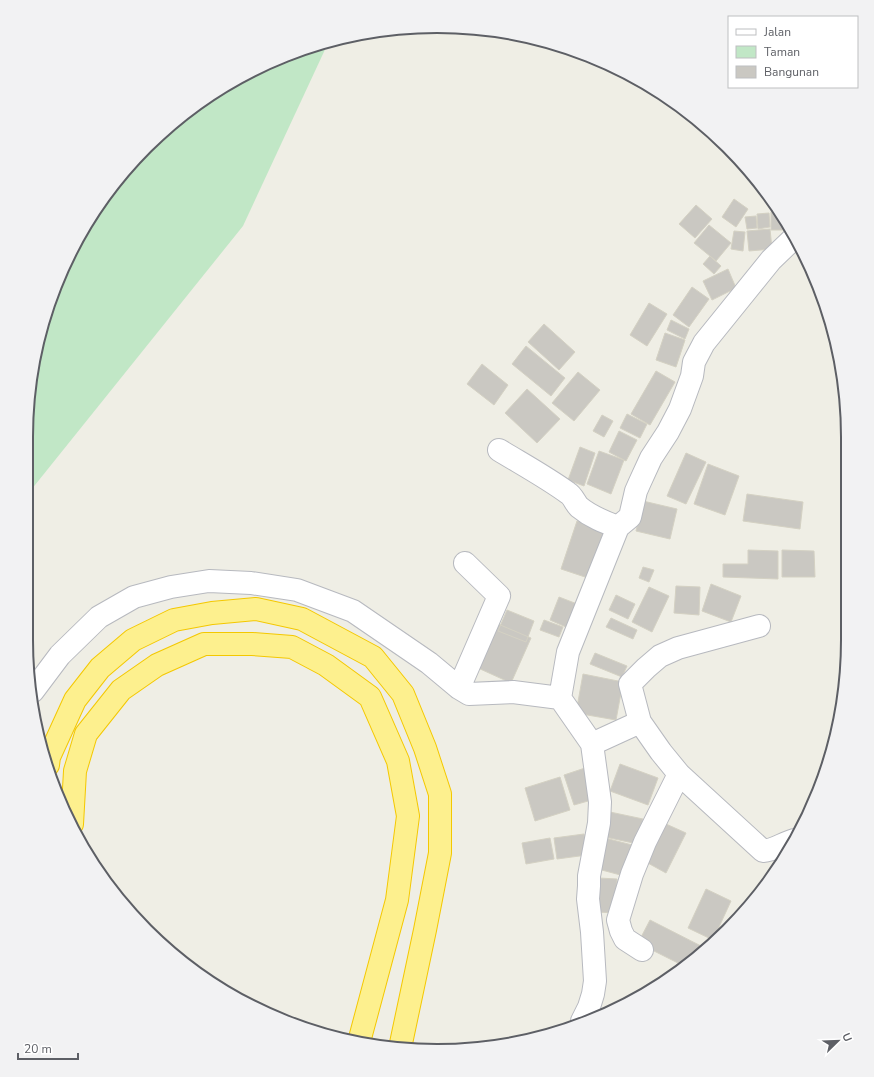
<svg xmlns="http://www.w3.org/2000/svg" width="874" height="1077" font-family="'Nunito Sans',sans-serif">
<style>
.green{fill:#c1e7c6}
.building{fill:#cac8c2;stroke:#d4d1c3}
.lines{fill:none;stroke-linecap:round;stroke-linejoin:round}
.minor-casing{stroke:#b7b9bf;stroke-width:24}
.motorway-casing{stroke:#f4c800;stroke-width:24}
.minor{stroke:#fff;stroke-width:22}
.motorway{stroke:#fdf08e;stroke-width:22}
.rim{fill:none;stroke:#5d5f65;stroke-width:2}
</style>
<rect width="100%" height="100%" fill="#efeee5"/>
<path class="green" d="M329 41 243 226 27 495V410L34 357 57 280 81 231 128 166 187 111 255 68Z"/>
<path class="building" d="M734 199 748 209 736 227 722 217Z
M696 205 712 219 695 238 679 224Z
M771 212H779L783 219V230H771Z
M769 213 770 227 758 229 757 214Z
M756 216 757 228 747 229 745 217Z
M709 225 731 243 716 261 694 243Z
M770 229 772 249 749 251 747 231Z
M734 231 745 232 743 251 731 249Z
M710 256 721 266 714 274 703 264Z
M728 269 736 288 712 300 703 281Z
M692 287 709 299 689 327 673 315Z
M649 303 667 314 647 346 630 335Z
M671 320 689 329 685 339 667 330Z
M544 324 575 352 559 370 528 342Z
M665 333 685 340 676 367 656 360Z
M526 346 565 378 551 396 512 364Z
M482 364 508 385 494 405 467 384Z
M656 371 675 382 650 425 631 414Z
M578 372 600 390 574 421 552 403Z
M527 389 560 419 537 443 505 413Z
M627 414 647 424 640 438 620 428Z
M602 415 613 421 604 437 593 431Z
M619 431 637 440 626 461 609 452Z
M580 447 595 453 584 486 568 480Z
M599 451 624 460 611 494 587 484Z
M686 453 706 462 686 504 667 496Z
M708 464 739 476 725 515 694 504Z
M747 494 803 502 800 529 743 521Z
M643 501 677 509 670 539 636 531Z
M577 521 607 530 591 579 561 569Z
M748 550 778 551V579L723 577V564H748Z
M782 550 814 551 815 577H782Z
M643 567 654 570 649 582 639 578Z
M711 584 741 596 731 622 702 611Z
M676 586 700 587 699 615 674 613Z
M649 587 669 596 652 632 632 622Z
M616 595 635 604 628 619 609 610Z
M559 597 585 607 575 631 550 620Z
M507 610 534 621 526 642 498 631Z
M611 618 637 630 633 639 606 627Z
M544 620 563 627 559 637 540 630Z
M498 624 531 638 511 683 478 668Z
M595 653 627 666 622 677 590 664Z
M583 674 623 682 616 720 576 713Z
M620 764 658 778 648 805 610 791Z
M585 768 595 799 574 805 564 775Z
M560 777 570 810 535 821 525 788Z
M610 812 643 819 638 844 605 837Z
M666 824 686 833 666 873 646 862Z
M584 834 587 855 557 859 554 838Z
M550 838 554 859 526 864 522 843Z
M605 838 636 846 628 877 598 869Z
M599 878 617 879 616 913 597 912Z
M706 889 731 901 713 940 688 928Z
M650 920 701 946 695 958 686 967 638 943Z"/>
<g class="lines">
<g class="minor-casing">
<path id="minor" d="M499 450C522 464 546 477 568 493 573 496 575 503 579 507 591 517 604 522 618 527
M459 688 499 596 465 563
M33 691 60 655 99 617 134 597 171 587 209 581 251 583 297 590 353 611 429 663 459 688 469 694 513 692 560 698
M640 722 630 684 646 668 660 656 678 648 759 626
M794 840C783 843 775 850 763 851L679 774 661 752 640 722 592 744 560 698 568 652 618 527 630 517 636 491 640 482 651 458 668 432 680 409 692 376 694 362 704 343 771 260 795 237
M642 950 625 939 621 931 618 920 632 874 645 842 679 774
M582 1021 589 1007 593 994 595 981 592 932 588 899 589 886V876L599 823 600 802 592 744"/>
</g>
<g class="motorway-casing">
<path id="motorway" d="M48 765 49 757 75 700 100 668 133 640 174 620 212 613 256 609 302 619 373 657 403 694 425 748 440 794V853L425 930 400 1048
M72 824 75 771 86 734 121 690 157 665 204 644H252L292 647 326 665 370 697 398 761 408 816 397 900 359 1042"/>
</g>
<use href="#minor" class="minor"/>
<use href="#motorway" class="motorway"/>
</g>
<path d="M0 0H874V1077H0ZM437 33H437A404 404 0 0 1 841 437V640A404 404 0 0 1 437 1044H437A404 404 0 0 1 33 640V437A404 404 0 0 1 437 33Z" fill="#f2f2f3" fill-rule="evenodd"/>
<path class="rim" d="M437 33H437A404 404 0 0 1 841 437V640A404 404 0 0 1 437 1044H437A404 404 0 0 1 33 640V437A404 404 0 0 1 437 33Z"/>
<rect x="728" y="16" width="130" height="72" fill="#ffffff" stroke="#bebfc1"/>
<rect x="736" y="29" width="20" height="6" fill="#ffffff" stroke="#bebfc1"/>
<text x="764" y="36" font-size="12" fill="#5d5f65">Jalan</text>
<rect x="736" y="46" width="20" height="12" fill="#c1e7c6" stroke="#bebfc1"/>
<text x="764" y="56" font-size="12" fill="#5d5f65">Taman</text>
<rect x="736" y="66" width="20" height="12" fill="#cac8c2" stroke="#bebfc1"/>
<text x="764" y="76" font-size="12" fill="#5d5f65">Bangunan</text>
<g transform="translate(838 1041) rotate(67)" stroke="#ffffff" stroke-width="3" paint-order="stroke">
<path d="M0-3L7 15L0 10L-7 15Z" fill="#5d5f65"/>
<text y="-6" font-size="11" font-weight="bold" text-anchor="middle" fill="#5d5f65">U</text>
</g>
<path d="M18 1053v6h60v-6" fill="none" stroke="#5d5f65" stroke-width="2"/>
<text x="24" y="1053" font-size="12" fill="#5d5f65" stroke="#ffffff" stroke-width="3" paint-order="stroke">20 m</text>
</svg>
